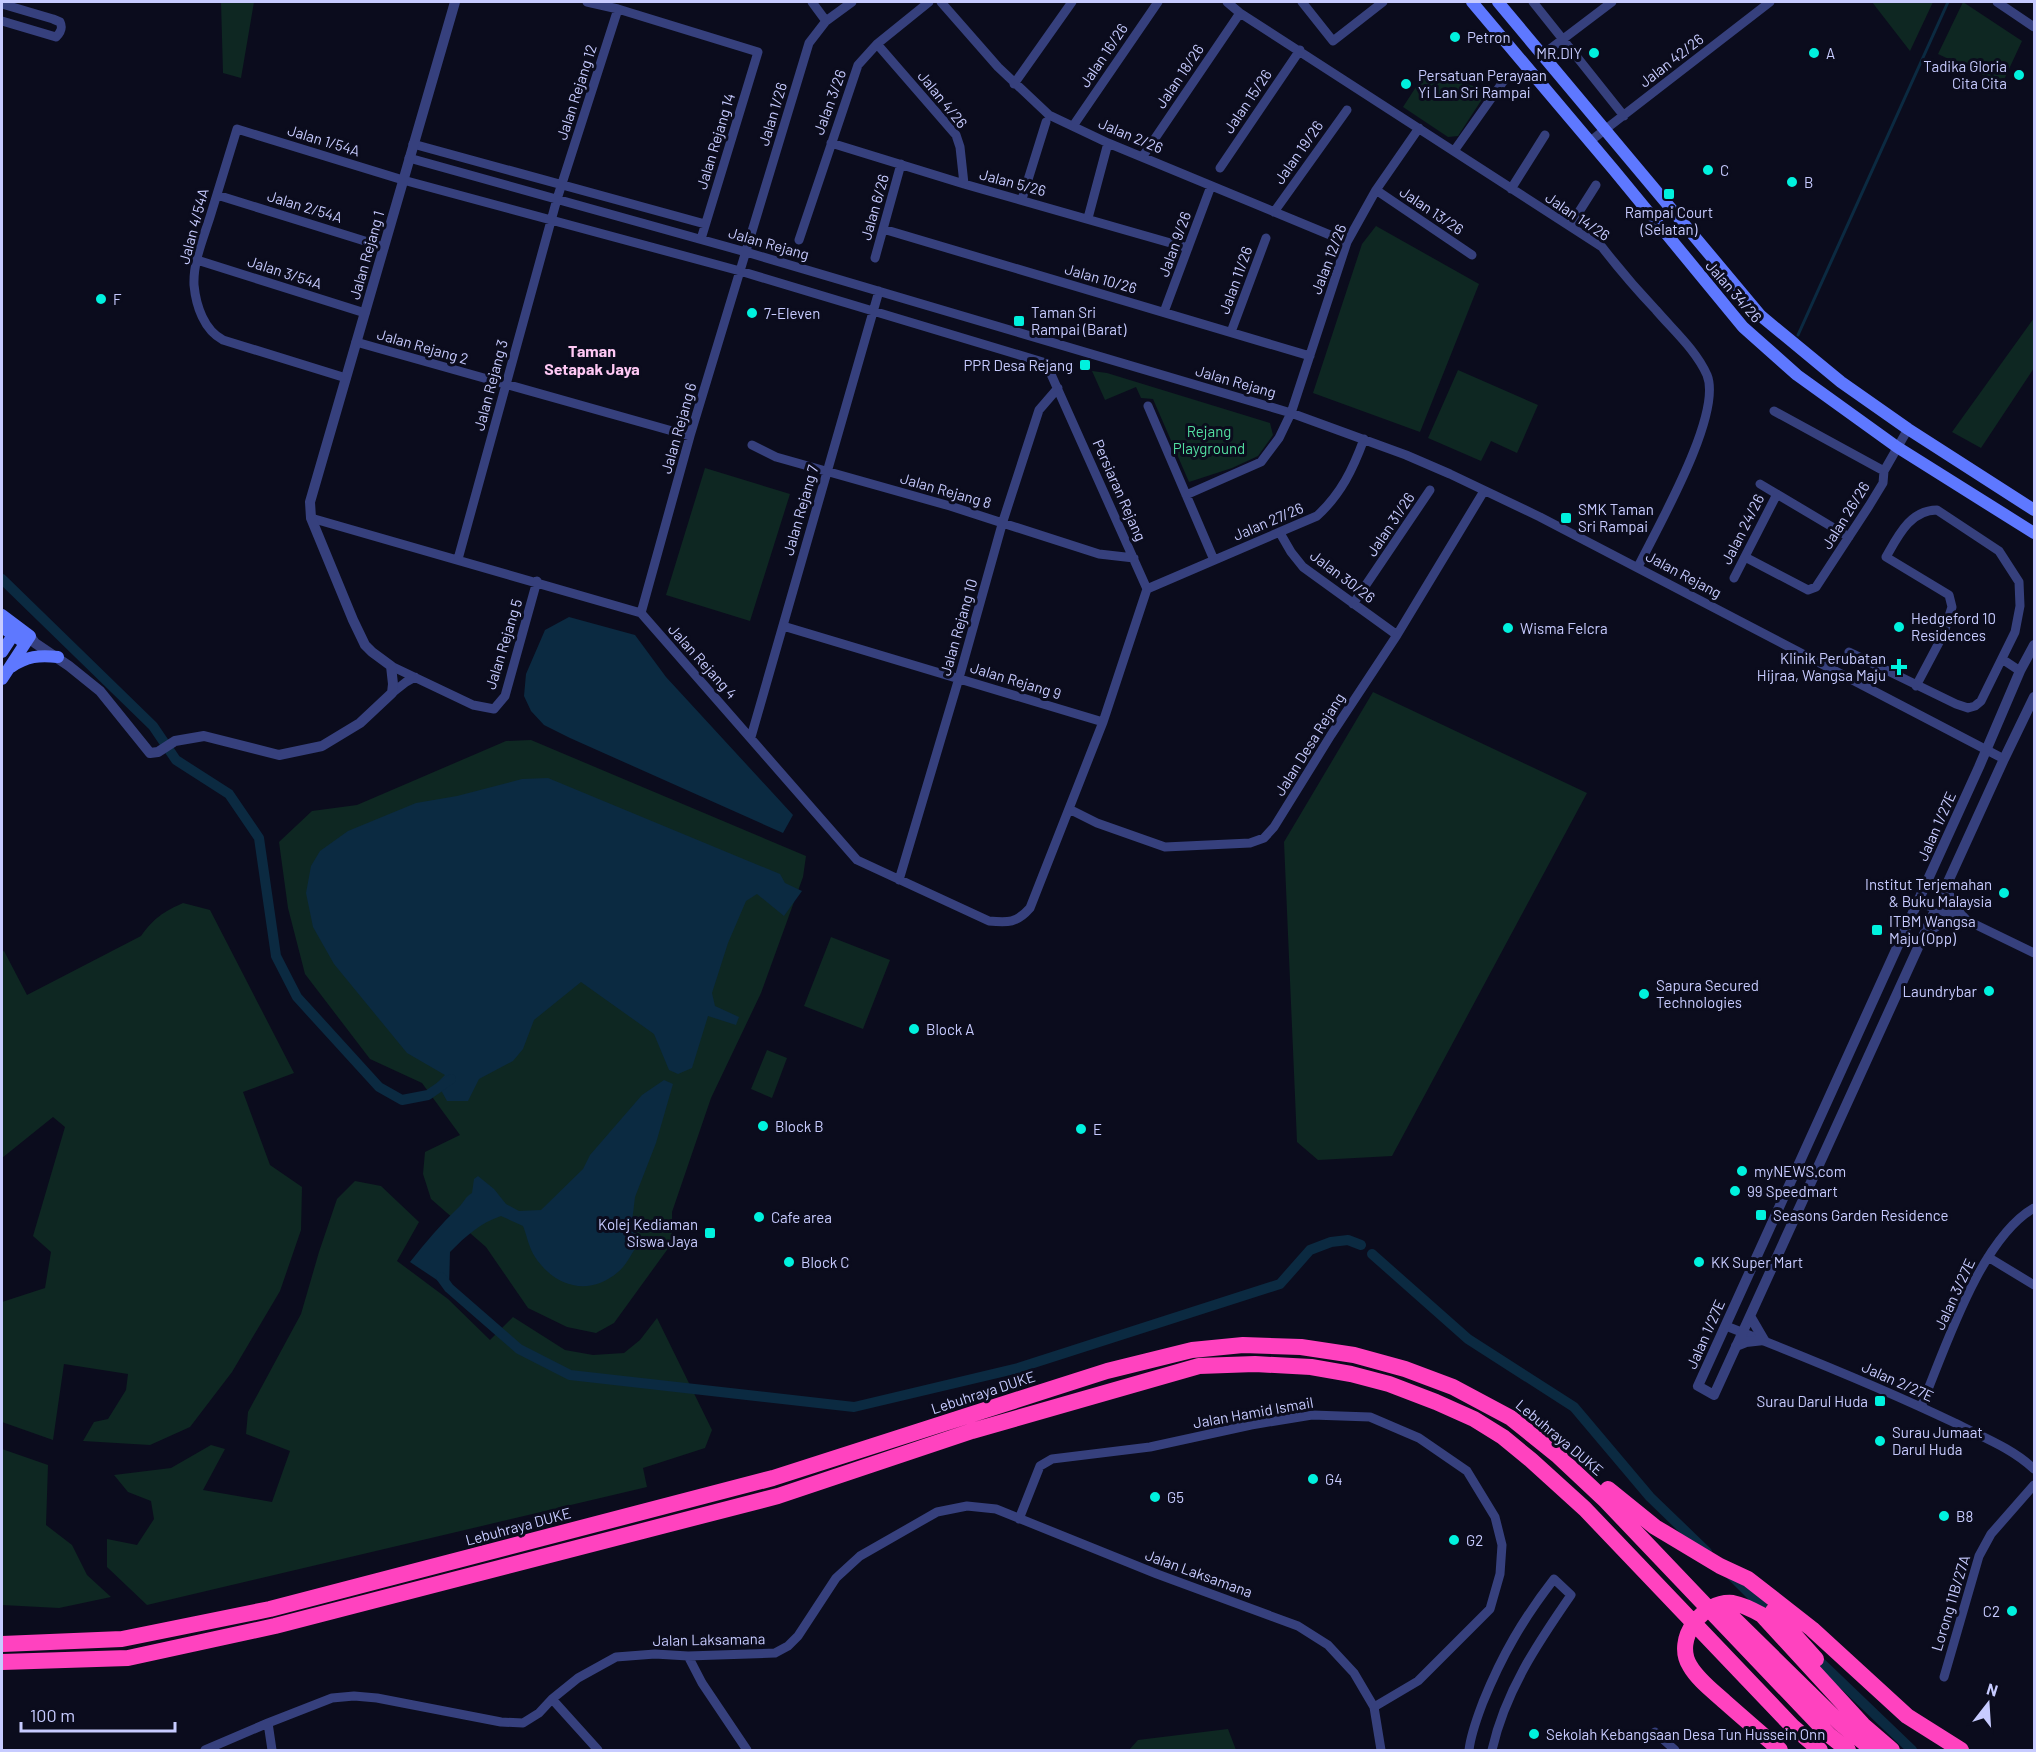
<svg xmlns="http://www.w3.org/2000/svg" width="2036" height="1752" font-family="Barlow,sans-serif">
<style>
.green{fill:#0e2722}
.water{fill:#0b2a41}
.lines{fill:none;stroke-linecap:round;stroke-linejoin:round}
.stream{stroke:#0b2a41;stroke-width:3}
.canal{stroke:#0b2a41;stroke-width:10}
.minor{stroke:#36407d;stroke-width:9}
.tertiary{stroke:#36407d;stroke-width:10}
.secondary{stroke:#5e78ff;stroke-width:12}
.motorway{stroke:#ff42bf;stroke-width:16}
.poi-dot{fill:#00f2de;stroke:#0b0c1d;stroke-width:2}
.labels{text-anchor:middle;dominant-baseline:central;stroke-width:6;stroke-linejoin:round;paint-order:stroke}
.poi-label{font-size:15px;fill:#c7cbff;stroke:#0b0c1d;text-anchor:start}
.street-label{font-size:15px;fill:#c7cbff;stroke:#0b0c1d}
.park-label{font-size:15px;fill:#53dfa2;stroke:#0b0c1d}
.neighbourhood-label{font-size:16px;font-weight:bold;fill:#ffc9f5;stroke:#0b0c1d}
</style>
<rect width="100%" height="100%" fill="#0b0c1d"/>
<path class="green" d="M221 2H254L241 78 223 73Z
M1872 2H1933L1910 51Z
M1963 2 2022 41 2002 84 1938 54Z
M1425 73 1488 90 1458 136 1448 137 1403 107Z
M1376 226 1479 284 1420 432 1313 393 1362 244Z
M2034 318V368L1981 448 1952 432Z
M1458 370 1538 405 1517 453 1491 441 1481 461 1428 438Z
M1092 371 1107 373 1270 423 1273 435 1258 456 1232 468 1189 482 1153 399 1141 398 1136 387 1105 400Z
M705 468 790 494 750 621 666 595Z
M1373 692 1587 793 1392 1156 1318 1160 1297 1142 1284 842Z
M531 740 806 856 803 877 761 993 711 1098 672 1212V1243L614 1323 596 1333 567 1327 528 1308 486 1247 431 1199 423 1174 425 1152 460 1135 422 1083 370 1059 305 974 288 908 279 842 312 811 357 805 506 741Z
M183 903 210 910 294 1073 243 1092 270 1165 302 1187 301 1230 280 1291 232 1372 190 1427 150 1445 83 1441 94 1422 108 1419 126 1390 128 1374 64 1364 53 1440 2 1422V1302L45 1288 51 1252 33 1236 65 1127 53 1117 2 1158V952L4 951 27 995 141 936C154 918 163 912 183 903Z
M831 937 890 960 863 1029 804 1006Z
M767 1050 787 1058 772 1098 751 1089Z
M355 1181 381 1186 419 1222 397 1261 448 1299 490 1340 513 1317 565 1350 593 1355 624 1353 640 1340 657 1318 712 1430 705 1448 643 1468 647 1487 147 1605 107 1567V1539L137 1545 154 1519 151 1501 128 1492 114 1475 171 1468 211 1445 225 1449 203 1490 272 1502 290 1451 246 1434 248 1412 301 1314 319 1252 337 1199Z
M2 1449 48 1465 46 1525 72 1545 87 1575 111 1597 59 1608 2 1605Z
M1228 1729 1236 1750H1129L1138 1740Z"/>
<path class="water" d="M569 617 635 635 666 677 793 815 783 833 570 738 544 725 531 711 524 696 526 674 545 630Z
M548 778 780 874 785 883 802 891 784 916 757 894 746 901 728 943 712 993 715 1006 739 1017 736 1025 708 1016 692 1068 678 1074 669 1070 654 1034 581 982 534 1020 523 1049 513 1061 479 1079 468 1101H447L437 1083 445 1075 407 1053 334 964 313 927 306 893 311 866 320 851 348 831 416 803 457 796 522 779Z
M664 1080 673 1084 656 1143 635 1197 632 1222 637 1246C631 1254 626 1266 618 1272 589 1297 555 1287 535 1257 529 1248 527 1236 523 1226L501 1216C480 1223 466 1236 450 1252L449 1288 410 1262C425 1243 441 1224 459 1207 464 1202 465 1197 472 1193L474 1179 478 1176 494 1189 506 1204 519 1211 541 1210 583 1169 590 1155 642 1095Z"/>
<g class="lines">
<path class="stream" d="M1798 335 1948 2"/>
<path class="canal" d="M2 579 153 726 176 760 229 794 259 838 276 956 297 997 379 1087 402 1100 428 1095 451 1079
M1372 1254 1468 1339 1574 1407 1650 1497 1707 1552
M441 1277 449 1288 519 1349 570 1375 854 1407 1018 1368 1280 1284 1310 1250 1331 1242 1348 1240 1361 1245
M1731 1575 1771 1615
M1813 1655 1912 1750"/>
<path class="minor" d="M587 2 618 9 758 52 701 239
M812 2 826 21
M941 2 998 67 1049 115 1108 143 1347 242
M1227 2 1240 13 1602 247C1619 269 1637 290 1656 310 1673 330 1696 350 1707 375 1723 414 1657 528 1638 567
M1302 2 1333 41 1383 2
M1533 2 1624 116
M1997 2 2034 27
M2 4 53 19 60 22C63 28 61 32 56 37L2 21
M877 44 956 135 960 147 964 184
M1542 55 1612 2
M1014 84 1072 2
M1073 126 1158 2
M1589 142 1770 2
M831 143 964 184 1188 248
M413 144 705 224
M1454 151 1505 79
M1143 156 1240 13
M409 158 746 252 1291 413 1406 455 1450 474 1540 517 2004 759
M1220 168 1300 50
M1511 189 1545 135
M1376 190 1472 255
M217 195 384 247
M1022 199 1046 122
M1274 212 1347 110
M1088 218 1108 143
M1570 226 1596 185
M883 229 1310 356
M799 240 858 65 877 44 929 2
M875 258 901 164
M197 260 365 313
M1164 312 1211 186
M1231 332 1266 238
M356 342 690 436
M1148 406 1214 560
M1774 411 1884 471
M752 445 776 457 950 506 1099 554 1134 558
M1760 484 1849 537
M1186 495 1261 462 1279 438 1291 413 1347 242 1376 190 1419 128
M311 518 641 613 857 860 989 921C1008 923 1017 923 1030 908L1103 722 1147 589 1046 363 740 271 403 180 237 129C228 158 219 188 210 217 203 239 193 262 194 285 196 306 204 330 223 340L346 378
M1280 533 1291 552 1303 567 1397 635
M1745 557 1808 590 1816 587 1869 506 1883 483 1884 471 1908 429
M458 559 557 199 618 9
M1734 578 1777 494
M1147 589 1317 516C1341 494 1353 469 1364 439
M1353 604 1430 490
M641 613 690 436 809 43 826 21 852 2
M783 626 1103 722
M1849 652 1956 704 1968 708 1975 706 1981 701 2015 632 2020 606 2019 582 1999 551 1937 510C1910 510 1898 536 1886 557L1949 595 1952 607 1943 635 1916 686
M2002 659 2020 671
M391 666 473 705 494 709 505 696 537 581
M392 693 406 682 415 677
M751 737 879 291
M1069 809 1097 823 1165 847 1250 843 1264 838 1274 827 1331 735 1397 635 1484 491
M899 880 959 678 1003 521 1039 410 1058 388
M1918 902 1966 920 2034 953
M1988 1257 2034 1285
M1726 1326C1803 1356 1880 1387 1955 1423 1982 1437 2012 1448 2034 1469
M1921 1407C1945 1349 1980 1239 2034 1208
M1019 1519 1040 1466 1052 1459 1150 1447 1251 1425 1312 1415 1370 1417 1419 1438 1467 1471 1495 1517 1502 1545 1500 1574 1490 1609 1418 1681 1374 1707
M688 1656 702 1683 747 1750
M1944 1677 1979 1556 1991 1534 2034 1485
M552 1699 598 1750
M268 1723 272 1750
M1655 1732 1675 1750
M205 1750 268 1723 332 1698 354 1696 377 1698 501 1722 523 1723 539 1713 552 1699 578 1678 616 1657 655 1654 688 1656 775 1653 788 1646 798 1636 836 1578 860 1556 937 1512 967 1506 996 1509 1157 1574 1298 1626 1328 1645 1354 1673 1374 1707 1381 1750
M1469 1750C1471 1733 1477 1718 1483 1702 1502 1655 1523 1619 1554 1579L1571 1595C1537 1644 1505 1692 1492 1750"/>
<path class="tertiary" d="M30 636 35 643 69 666 100 691 150 753 158 752 175 741 204 736 279 755 322 746 360 723 392 693 393 684 391 666 372 652 365 645 353 620 311 518 310 502 455 2
M2034 645 2020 671 1979 767 1698 1386 1714 1395 2004 759 2034 697
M1948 885C1948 901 1955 909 1966 920
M1925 935C1937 924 1946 920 1962 919
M1750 1316 1764 1340
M1736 1346 1746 1342 1764 1340"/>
<path class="secondary" d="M1472 2 1613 169 1743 327 1797 375 1897 447 2034 533
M1498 2 1761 316 1841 382 1908 429 2034 510
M2 615 30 636 2 679
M2 627 22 641
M2 652 17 629
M11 667C27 656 39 655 58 657"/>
<path class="motorway" d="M1608 1489 1655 1527 1720 1566 1748 1579 1812 1629 1907 1716 1961 1750
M1718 1606 1729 1614 1840 1723 1873 1750
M1773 1611 1816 1659
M2 1644 122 1639 270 1609 773 1478 1107 1371 1192 1350 1243 1345 1301 1347 1354 1355 1405 1369 1453 1387 1511 1418 1557 1455 1606 1501 1829 1735 1848 1750
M2 1662 128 1658 275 1626 778 1496 972 1431 1199 1366 1255 1364 1311 1367 1351 1374 1389 1384 1436 1402 1474 1419 1503 1437 1531 1460 1585 1509 1792 1726 1820 1750
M1780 1750C1762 1734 1743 1718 1725 1702 1713 1691 1698 1680 1690 1666 1673 1639 1703 1600 1733 1603 1744 1605 1753 1610 1762 1615L1863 1725 1892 1750"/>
</g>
<g class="poi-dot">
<circle cx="1455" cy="37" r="6"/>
<circle cx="1594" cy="53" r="6"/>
<circle cx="1814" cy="53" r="6"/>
<circle cx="2019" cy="75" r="6"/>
<circle cx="1406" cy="84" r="6"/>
<circle cx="1708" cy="170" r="6"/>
<circle cx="1792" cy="182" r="6"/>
<rect x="1663" y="188" width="12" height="12" rx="3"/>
<circle cx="101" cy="299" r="6"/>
<circle cx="752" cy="313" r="6"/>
<rect x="1013" y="315" width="12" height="12" rx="3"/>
<rect x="1079" y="359" width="12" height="12" rx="3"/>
<rect x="1560" y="512" width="12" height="12" rx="3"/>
<circle cx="1899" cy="627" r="6"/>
<circle cx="1508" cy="628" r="6"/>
<path d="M1896 658h6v6h6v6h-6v6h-6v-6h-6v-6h6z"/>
<circle cx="2004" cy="893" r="6"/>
<rect x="1871" y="924" width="12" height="12" rx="3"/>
<circle cx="1989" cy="991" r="6"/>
<circle cx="1644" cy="994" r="6"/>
<circle cx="914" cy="1029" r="6"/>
<circle cx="763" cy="1126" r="6"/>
<circle cx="1081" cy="1129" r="6"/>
<circle cx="1742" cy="1171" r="6"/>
<circle cx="1735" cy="1191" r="6"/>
<rect x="1755" y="1209" width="12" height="12" rx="3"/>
<circle cx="759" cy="1217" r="6"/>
<rect x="704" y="1227" width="12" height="12" rx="3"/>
<circle cx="789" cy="1262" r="6"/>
<circle cx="1699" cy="1262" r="6"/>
<rect x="1874" y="1395" width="12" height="12" rx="3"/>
<circle cx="1880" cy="1441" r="6"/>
<circle cx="1313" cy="1479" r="6"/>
<circle cx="1155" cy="1497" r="6"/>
<circle cx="1944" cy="1516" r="6"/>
<circle cx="1454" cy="1540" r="6"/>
<circle cx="2012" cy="1611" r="6"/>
<circle cx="1534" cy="1734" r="6"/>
</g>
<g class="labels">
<g class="poi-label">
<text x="1467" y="37">Petron</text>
<text x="1582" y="53" text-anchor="end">MR.DIY</text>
<text x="1826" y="53">A</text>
<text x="2007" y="66" text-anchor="end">Tadika Gloria<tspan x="2007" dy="17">Cita Cita</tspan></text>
<text x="1418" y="75">Persatuan Perayaan<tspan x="1418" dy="17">Yi Lan Sri Rampai</tspan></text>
<text x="1720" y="170">C</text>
<text x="1804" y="182">B</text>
<text x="1669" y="212" text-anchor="middle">Rampai Court<tspan x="1669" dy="17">(Selatan)</tspan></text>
<text x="113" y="299">F</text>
<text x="1031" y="312">Taman Sri<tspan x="1031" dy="17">Rampai (Barat)</tspan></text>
<text x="764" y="313">7-Eleven</text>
<text x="1073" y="365" text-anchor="end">PPR Desa Rejang</text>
<text x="1578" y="509">SMK Taman<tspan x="1578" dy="17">Sri Rampai</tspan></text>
<text x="1911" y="618">Hedgeford 10<tspan x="1911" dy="17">Residences</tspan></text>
<text x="1520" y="628">Wisma Felcra</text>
<text x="1886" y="658" text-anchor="end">Klinik Perubatan<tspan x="1886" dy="17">Hijraa, Wangsa Maju</tspan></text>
<text x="1992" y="884" text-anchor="end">Institut Terjemahan<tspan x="1992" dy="17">&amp; Buku Malaysia</tspan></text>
<text x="1889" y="921">ITBM Wangsa<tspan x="1889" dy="17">Maju (Opp)</tspan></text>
<text x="1656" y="985">Sapura Secured<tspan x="1656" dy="17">Technologies</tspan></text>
<text x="1977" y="991" text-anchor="end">Laundrybar</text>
<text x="926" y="1029">Block A</text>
<text x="775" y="1126">Block B</text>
<text x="1093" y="1129">E</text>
<text x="1754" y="1171">myNEWS.com</text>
<text x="1747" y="1191">99 Speedmart</text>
<text x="1773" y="1215">Seasons Garden Residence</text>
<text x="771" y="1217">Cafe area</text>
<text x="698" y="1224" text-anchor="end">Kolej Kediaman<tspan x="698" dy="17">Siswa Jaya</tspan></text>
<text x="801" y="1262">Block C</text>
<text x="1711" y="1262">KK Super Mart</text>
<text x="1868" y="1401" text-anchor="end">Surau Darul Huda</text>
<text x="1892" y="1432">Surau Jumaat<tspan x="1892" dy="17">Darul Huda</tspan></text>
<text x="1325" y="1479">G4</text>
<text x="1167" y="1497">G5</text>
<text x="1956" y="1516">B8</text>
<text x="1466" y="1540">G2</text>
<text x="2000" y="1611" text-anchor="end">C2</text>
<text x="1546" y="1734">Sekolah Kebangsaan Desa Tun Hussein Onn</text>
</g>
<g class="street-label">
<text transform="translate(1103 55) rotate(-56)">Jalan 16/26</text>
<text transform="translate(1671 60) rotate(-38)">Jalan 42/26</text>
<text transform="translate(1179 76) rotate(-56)">Jalan 18/26</text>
<text transform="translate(576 92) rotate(-72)">Jalan Rejang 12</text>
<text transform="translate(943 99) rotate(51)">Jalan 4/26</text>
<text transform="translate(1247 101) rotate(-56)">Jalan 15/26</text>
<text transform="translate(829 102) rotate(-70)">Jalan 3/26</text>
<text transform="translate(772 114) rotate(-73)">Jalan 1/26</text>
<text transform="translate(1131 135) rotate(23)">Jalan 2/26</text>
<text transform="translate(324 140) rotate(17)">Jalan 1/54A</text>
<text transform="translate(715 141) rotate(-73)">Jalan Rejang 14</text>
<text transform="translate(1298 152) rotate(-55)">Jalan 19/26</text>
<text transform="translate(1013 182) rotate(15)">Jalan 5/26</text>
<text transform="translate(305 206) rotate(17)">Jalan 2/54A</text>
<text transform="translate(874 207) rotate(-74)">Jalan 6/26</text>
<text transform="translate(1432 210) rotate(34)">Jalan 13/26</text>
<text transform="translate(1578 216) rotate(34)">Jalan 14/26</text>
<text transform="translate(193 226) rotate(-75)">Jalan 4/54A</text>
<text transform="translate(769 243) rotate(16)">Jalan Rejang</text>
<text transform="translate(1174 244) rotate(-70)">Jalan 9/26</text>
<text transform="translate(366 255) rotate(-74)">Jalan Rejang 1</text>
<text transform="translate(1328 259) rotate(-69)">Jalan 12/26</text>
<text transform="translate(285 272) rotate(18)">Jalan 3/54A</text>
<text transform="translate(1101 278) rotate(16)">Jalan 10/26</text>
<text transform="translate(1235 280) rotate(-70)">Jalan 11/26</text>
<text transform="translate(1734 291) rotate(49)">Jalan 34/26</text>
<text transform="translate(423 346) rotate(16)">Jalan Rejang 2</text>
<text transform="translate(1236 381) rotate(16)">Jalan Rejang</text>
<text transform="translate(490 385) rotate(-75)">Jalan Rejang 3</text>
<text transform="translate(678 428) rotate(-74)">Jalan Rejang 6</text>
<text transform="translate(946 490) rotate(16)">Jalan Rejang 8</text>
<text transform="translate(1120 490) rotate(66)">Persiaran Rejang</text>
<text transform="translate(800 510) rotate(-74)">Jalan Rejang 7</text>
<text transform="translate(1845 515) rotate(-58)">Jalan 26/26</text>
<text transform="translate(1268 521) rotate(-23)">Jalan 27/26</text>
<text transform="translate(1390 524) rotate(-56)">Jalan 31/26</text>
<text transform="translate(1742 529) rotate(-63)">Jalan 24/26</text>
<text transform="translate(1684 574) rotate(28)">Jalan Rejang</text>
<text transform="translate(1343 576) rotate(37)">Jalan 30/26</text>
<text transform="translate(958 627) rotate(-74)">Jalan Rejang 10</text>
<text transform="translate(503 644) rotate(-73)">Jalan Rejang 5</text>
<text transform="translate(703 661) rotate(48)">Jalan Rejang 4</text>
<text transform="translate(1016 680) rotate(17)">Jalan Rejang 9</text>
<text transform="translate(1309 744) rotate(-58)">Jalan Desa Rejang</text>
<text transform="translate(1936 826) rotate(-66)">Jalan 1/27E</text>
<text transform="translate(1954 1294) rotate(-65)">Jalan 3/27E</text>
<text transform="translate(1705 1334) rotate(-66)">Jalan 1/27E</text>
<text transform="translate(1898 1381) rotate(24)">Jalan 2/27E</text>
<text transform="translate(983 1392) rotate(-18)">Lebuhraya DUKE</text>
<text transform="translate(1253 1412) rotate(-10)">Jalan Hamid Ismail</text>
<text transform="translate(1560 1437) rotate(40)">Lebuhraya DUKE</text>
<text transform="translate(518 1526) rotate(-15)">Lebuhraya DUKE</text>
<text transform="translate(1199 1573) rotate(20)">Jalan Laksamana</text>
<text transform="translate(1950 1603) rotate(-73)">Lorong 11B/27A</text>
<text transform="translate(709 1639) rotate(-1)">Jalan Laksamana</text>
</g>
<g class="park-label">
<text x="1209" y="431">Rejang<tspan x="1209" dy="17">Playground</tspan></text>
</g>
<g class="neighbourhood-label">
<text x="592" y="350">Taman<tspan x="592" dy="18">Setapak Jaya</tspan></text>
</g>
</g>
<rect width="2036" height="1752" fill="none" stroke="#c7cbff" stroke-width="6"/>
<g transform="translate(1988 1704) rotate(17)" stroke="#0b0c1d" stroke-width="4.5" paint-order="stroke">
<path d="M0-4.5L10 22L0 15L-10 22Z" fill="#c7cbff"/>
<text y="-9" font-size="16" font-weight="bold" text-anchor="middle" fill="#c7cbff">N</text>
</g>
<path d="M21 1722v9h154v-9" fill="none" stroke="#c7cbff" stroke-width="3"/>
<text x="30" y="1722" font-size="18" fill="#c7cbff" stroke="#0b0c1d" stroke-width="4.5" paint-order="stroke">100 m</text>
</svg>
